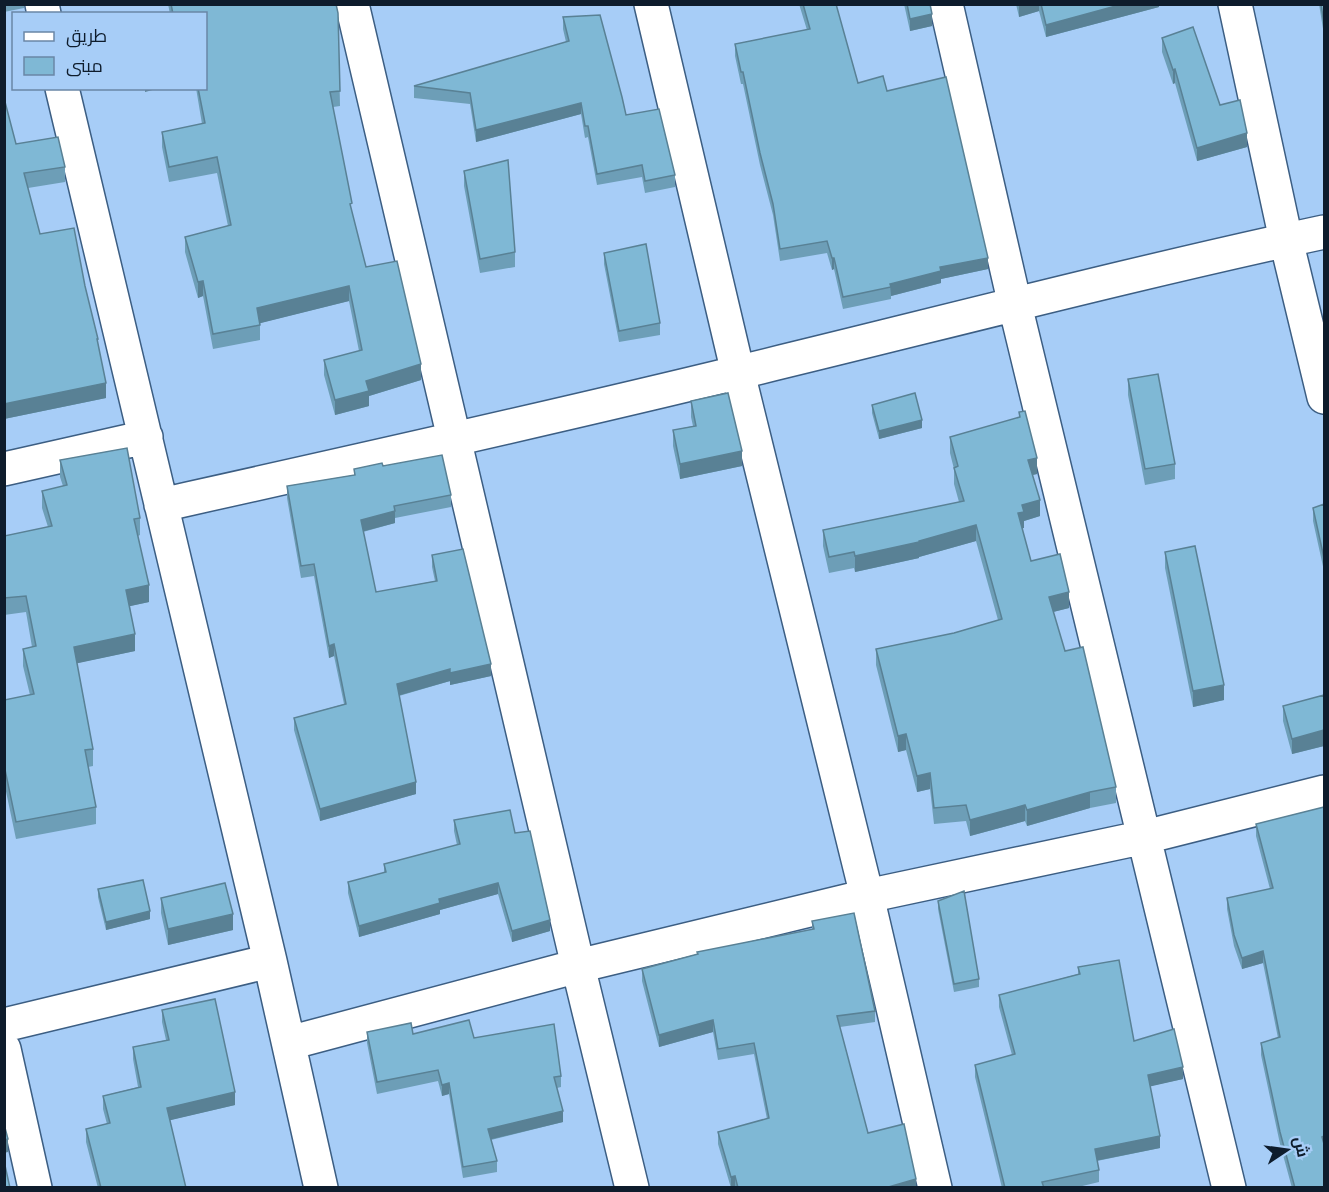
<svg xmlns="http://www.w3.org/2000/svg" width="1329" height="1192" font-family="Ubuntu,Cairo,sans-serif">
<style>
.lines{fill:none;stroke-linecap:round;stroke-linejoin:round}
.minor-casing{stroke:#3c5e83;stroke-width:36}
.minor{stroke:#fff;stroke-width:33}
.wall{fill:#6d9eb7}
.shaded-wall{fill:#598195}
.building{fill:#7fb8d5;stroke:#598195;stroke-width:1.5}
</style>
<rect width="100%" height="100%" fill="#a7cdf7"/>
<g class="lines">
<g class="minor-casing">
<path id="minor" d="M42 4 44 14
M352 4 578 966 632 1188
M651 4 738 373 867 896 935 1188
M946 4 1015 305 1229 1188
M1235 4 1286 240 1324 397
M62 88 270 961 321 1188
M4 469 146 437
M161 505C354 462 548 419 740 372 935 325 1129 274 1324 232
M4 1025 270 961
M289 1043 578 966 867 896 1145 837 1324 792
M4 1049 35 1188"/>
</g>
<use href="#minor" class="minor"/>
</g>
<path class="wall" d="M4 4H24V8L4 12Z
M168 4H336L338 13 340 106 333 107 352 213 366 267 421 380 369 396V406L335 415 324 375V360L359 351 349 301 260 323V340L213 349 203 296 198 298 185 252V237L228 226 217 173 169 182 162 147V132L202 124 196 88H206V14H170Z
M799 4H836L858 83 887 91 988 269 941 279V283L891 296V299L843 309 834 269 832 270 827 253 780 261 773 215 760 165 743 84H741L735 56V44L807 30Z
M904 4H930L932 26 910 31Z
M1016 4H1159V7L1046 37 1039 11 1019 17Z
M1319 4H1324V35Z
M563 17 626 115 675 175V187L645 193 642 177 597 185 588 137 585 138 581 114 476 142 470 104 414 98V86L566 42 563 29Z
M1162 38 1220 105 1247 147 1197 161 1175 83 1173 84 1162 52Z
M4 98 16 144 65 167V182L28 188 40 234 85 286 98 344 106 398 4 419Z
M464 171 515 252V267L480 273 464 186Z
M604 253 660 323V335L619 342 604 264Z
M1128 379 1175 464V479L1145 485 1128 395Z
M691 401 742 466 680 479 673 446V430L693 426 691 417Z
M872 405 922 428 879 439 872 413Z
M1019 412 1037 474 1032 475 1040 516 1024 521V528H1022L1031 561 1069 608 1053 612 1065 651 1116 787V803L1090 808 1027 826 1025 821 970 836 966 821 934 824 930 789 917 792 906 750 898 752 876 665V649L954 633 998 620 976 541 919 557V558L855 572 854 568 829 573 823 546V530L959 502 954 484V469L950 453V437L1019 418Z
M60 460 140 518V535L138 536 149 602 130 606 135 651 77 663 93 749V766L88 767 96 807V824L16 839 4 782V700L30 695 23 666V649L32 647 26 612 4 615V536L48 527 42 508V491L63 486 60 477Z
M383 466 451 495V507L395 518V523L363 532 376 592 435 581 432 567V555L491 676 450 685V681L399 696 416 794 320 821 294 730V718L344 704 334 656 329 658 314 576 301 578 287 498V486L354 475V469Z
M1324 504V571L1313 521V508Z
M1165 552 1224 700 1193 707 1165 568Z
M1324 695V746L1292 754 1283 721V706Z
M1324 807V1188H1292L1280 1144 1261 1055V1043L1278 1038 1263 963 1242 969 1234 946 1227 909V898L1270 889 1256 836V824Z
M454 820 515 833 550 931 512 942 498 894 440 910V914L359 937 348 893V882L384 873V864L457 845 454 831Z
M98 889 150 919 106 930 98 897Z
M161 898 233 930 168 945 161 913Z
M938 901 979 979V987L954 992 938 909Z
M812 921 875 1011V1022L840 1027 868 1133 916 1188H731L718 1144V1132L767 1119 754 1054 718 1060 713 1032 659 1047 642 981V969L812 930Z
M1078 967 1134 1041 1183 1079 1150 1086 1160 1148 1097 1161 1099 1170V1182L1074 1188H1002L975 1077V1065L1012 1055 999 1007V995L1078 974Z
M162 1010 235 1105 170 1120 186 1188H98L86 1142V1129L107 1124 103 1109V1096L138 1087 133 1059V1047L166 1040 162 1022Z
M367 1032 474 1038 561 1076V1087L557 1088 563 1122 491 1140 497 1161V1172L463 1178 449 1094 442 1096 438 1081 377 1094 367 1043Z"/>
<path class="shaded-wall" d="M1039 4V11L1019 17V5Z
M1123 4H1159V7L1046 37V25Z
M932 14V26L910 31V19Z
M1175 69V83L1173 84V70Z
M145 88H160L145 92Z
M581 103V114L476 142V130Z
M1247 133V147L1197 161V148Z
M832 258H834V269L832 270Z
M988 258V269L941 279V283L891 296 890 284 940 267Z
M203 281V296L198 298V282Z
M349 286V301L257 324V308Z
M421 364V380L369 396V406L335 415V400L366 381Z
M106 383V398L4 419V404Z
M922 420V428L879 439V431Z
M742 451V466L680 479V464Z
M1037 458V474L1028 476V460Z
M1040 500V516L1024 521V528L1018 529V513L1022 505Z
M395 511V523L361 532V520Z
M976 525V541L919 557V558L855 572V556L919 541Z
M149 585V602L126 607V590Z
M1069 592V608L1049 613V597Z
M135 634V651L74 664V647Z
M334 644V656L329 658V646Z
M491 664V676L450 685V673Z
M450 669V681L397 696V684Z
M1224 685V700L1193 707V691Z
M1324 730V746L1292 754V739Z
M906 734V750L898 752V736Z
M930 773V789L917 792V776Z
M416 782V794L320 821V809Z
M1090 792V808L1027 826V810Z
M1025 805V821L970 836V820Z
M498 883V894L440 910V914L359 937V926L439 899Z
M150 911V919L106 930V922Z
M233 914V930L168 945V929Z
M550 920V931L512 942V931Z
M1263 951V963L1242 969V958Z
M713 1020V1032L659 1047V1035Z
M1183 1067V1079L1148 1087V1075Z
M449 1083V1094L442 1096V1085Z
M235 1092V1105L167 1121V1108Z
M563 1111V1122L488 1140V1129Z
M1160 1136V1148L1095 1161V1149Z
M8 1139V1152L4 1153V1140Z
M735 1176V1187L731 1188V1177Z
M916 1179V1188H885Z"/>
<path class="building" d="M171 4H336L338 13 340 91 330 92 352 203 350 204 366 267 397 261 421 364 366 381 369 391 335 400 324 360 362 350 349 286 257 308 260 325 213 334 203 281 198 282 185 237 231 225 217 157 169 167 162 132 205 123 198 88H206V14H173Z
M803 4H836L858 83 883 76 887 91 946 77 988 258 940 267 941 271 890 284 891 287 843 297 834 258H832L827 241 780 249 773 204 760 153 743 72H741L735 44 810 29Z
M907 4H930L932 14 910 19Z
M1041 4H1123L1046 25Z
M1321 4H1324V23Z
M600 15 622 97 626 115 659 109 675 175 645 181 642 165 597 174 588 126H585L581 103 476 130 470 93 414 86 569 41 563 17Z
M1193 27 1220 105 1240 100 1247 133 1197 148 1175 69 1173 70 1162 38Z
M4 98 16 144 58 137 65 167 24 173 40 234 74 228 85 286 98 339H97L106 383 4 404Z
M508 160 515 252 480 259 464 171Z
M646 244 660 323 619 331 604 253Z
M1158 374 1175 464 1145 469 1128 379Z
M728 393 742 451 680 464 673 430 696 426 691 401Z
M915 393 922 420 879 431 872 405Z
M1025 411 1037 458 1028 460 1040 500 1022 505 1024 512 1018 513 1031 561 1060 554 1069 592 1049 597 1065 651 1083 647 1116 787 1090 792 1027 810 1025 805 970 820 966 805 934 808 930 773 917 776 906 734 898 736 876 649 954 633 1002 619 976 525 919 541V542L855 556 854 552 829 557 823 530 964 501 954 468 958 466 950 437 1020 417 1019 412Z
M127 448 140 518 134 519 149 585 126 590 135 634 74 647 93 749 85 750 96 807 16 822 4 765V700L34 694 23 649 36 646 26 596 4 598V536L52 526 42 491 67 485 60 460Z
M442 455 451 495 394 506 395 511 361 520 376 592 437 581 432 555 463 549 491 664 450 673V669L397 684 416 782 320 809 294 718 346 704 334 644 329 646 314 564 301 566 287 486 355 475 354 469 382 463 383 466Z
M1324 504V558L1313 508Z
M1195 546 1224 685 1193 691 1165 552Z
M1324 695V730L1292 739 1283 706Z
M1324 807V1136L1322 1137 1324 1144V1188H1295L1280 1132 1261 1043 1280 1037 1263 951 1242 958 1234 935 1227 898 1273 888 1256 824Z
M510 810 515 833 530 831 550 920 512 931 498 883 439 899 440 903 359 926 348 882 386 872 384 864 460 844 454 820Z
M143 880 150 911 106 922 98 889Z
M225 883 233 914 168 929 161 898Z
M964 891 979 979 954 984 938 901Z
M854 913 875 1011 837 1016 868 1133 904 1124 916 1179 885 1188H738L735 1176 731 1177 718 1132 769 1118 754 1043 718 1049 713 1020 659 1035 642 969 698 954 697 952 814 929 812 921Z
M1119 960 1134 1041 1174 1029 1183 1067 1148 1075 1160 1136 1095 1149 1099 1170 1042 1182 1044 1188H1005L975 1065 1015 1054 999 995 1080 974 1078 967Z
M215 999 235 1092 167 1108 186 1188H101L86 1129 110 1123 103 1096 141 1087 133 1047 169 1040 162 1010Z
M469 1020 474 1038 554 1024 561 1076 554 1077 563 1111 488 1129 497 1161 463 1167 449 1083 442 1085 438 1070 377 1082 367 1032 411 1023 413 1034Z
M4 1124 8 1139 4 1140Z
M4 1161 10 1188H4Z"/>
<rect width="1329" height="1192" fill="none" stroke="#0e1c2c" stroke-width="12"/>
<rect x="12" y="12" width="195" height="78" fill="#a7cdf7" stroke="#6a86a6" stroke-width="1.5"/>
<rect x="24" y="32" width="30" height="9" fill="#ffffff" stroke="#6a86a6" stroke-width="1.5"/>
<text x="66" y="42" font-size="18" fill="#0e1c2c">طريق</text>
<rect x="24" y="57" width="30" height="18" fill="#7fb8d5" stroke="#6a86a6" stroke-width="1.5"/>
<text x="66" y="72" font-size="18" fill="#0e1c2c">مبنى</text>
<g transform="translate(1287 1150) rotate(77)" stroke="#a7cdf7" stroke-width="4.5" paint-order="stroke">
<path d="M0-4.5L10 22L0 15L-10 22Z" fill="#0e1c2c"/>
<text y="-9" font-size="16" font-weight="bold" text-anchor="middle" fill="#0e1c2c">ش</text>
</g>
</svg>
